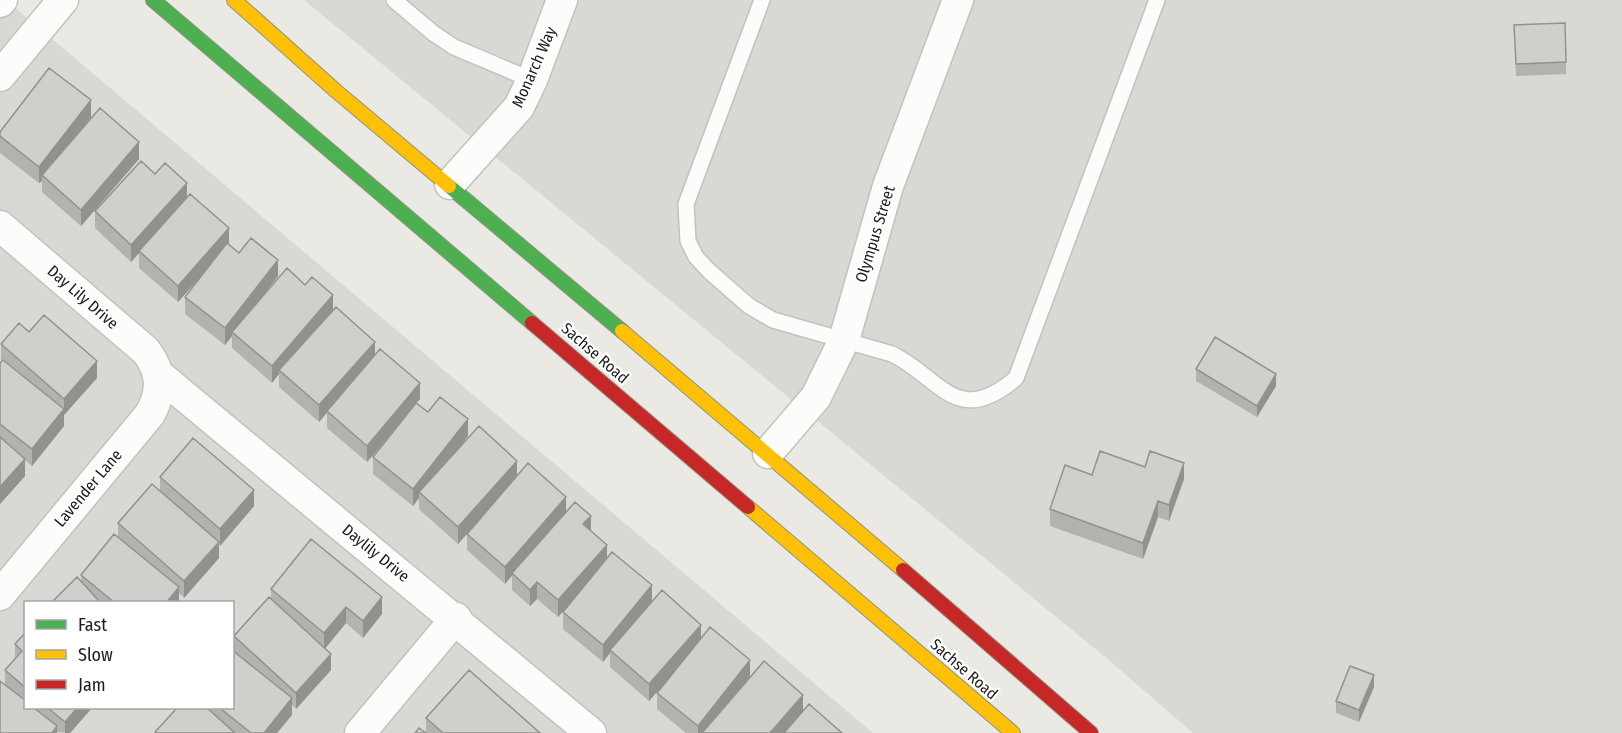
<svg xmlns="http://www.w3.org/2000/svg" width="1622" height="733" font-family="'Fira Sans Condensed',sans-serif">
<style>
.residential{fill:#d9d8d5;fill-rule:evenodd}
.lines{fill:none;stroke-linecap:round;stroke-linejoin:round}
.lane-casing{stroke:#c2c2c0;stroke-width:18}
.street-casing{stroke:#c2c2c0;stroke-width:33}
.fast-casing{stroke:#8e937d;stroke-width:16}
.slow-casing{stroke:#8e937d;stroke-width:16}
.jam-casing{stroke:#8e937d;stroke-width:16}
.lane{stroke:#fcfcfb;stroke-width:15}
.street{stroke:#fcfcfb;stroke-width:30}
.fast{stroke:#4caf50;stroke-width:14}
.slow{stroke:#ffc107;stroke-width:14}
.jam{stroke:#c62828;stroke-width:14}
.wall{fill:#b4b2af}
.shaded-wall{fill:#92918e}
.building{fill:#d1cfcb;stroke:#92918e;stroke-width:1.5}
.labels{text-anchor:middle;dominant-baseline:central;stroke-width:4.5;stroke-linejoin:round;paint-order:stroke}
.street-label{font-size:16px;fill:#1b1b1b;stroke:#fff}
</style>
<rect width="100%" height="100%" fill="#eae9e4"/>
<path class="residential" d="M0 0H6L873 733H0ZM26 602H232V708H26Z
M304 0H1622V733H1193L1110 661Z"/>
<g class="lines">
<g class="lane-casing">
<path id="lane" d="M394 0 433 33 454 47 532 80
M762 0 686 204 688 241 696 257 709 271 749 306 773 320 892 354C941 378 957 429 1016 378L1157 0"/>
</g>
<g class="street-casing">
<path id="street" d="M0 2 2 0
M0 76 63 0
M450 184 519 107 532 80 562 0
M0 226 146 351C162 372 163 391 150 414L0 595
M159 375 591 733
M768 453 816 397 844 340 888 186 958 0
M360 733 456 618"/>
</g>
<g class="fast-casing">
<path id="fast" d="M153 0 532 323
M449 186 622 331"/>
</g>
<g class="slow-casing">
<path id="slow" d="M234 0 336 91 449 186
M622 331 903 570
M748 507 1013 733"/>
</g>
<g class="jam-casing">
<path id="jam" d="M532 323 748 507
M903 570 1091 733"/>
</g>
<use href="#lane" class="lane"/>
<use href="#street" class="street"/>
<use href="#fast" class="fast"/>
<use href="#slow" class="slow"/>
<use href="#jam" class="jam"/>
</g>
<path class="wall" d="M1514 25 1566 62V74L1516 76Z
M91 117 84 126 139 159 81 226 42 192V181L39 183 0 153V132Z
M155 174 187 197 229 244 239 253 278 276 264 295 333 310 375 355 420 399 417 403 428 412 468 436 456 451 517 476 591 531 607 559 652 602 701 638 750 676 743 685 803 711 842 733H686L657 709V693L667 680 649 701 610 667V653L603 662 563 629V612L575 598 558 617 537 599 530 606 512 590V575L505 584 467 550V534L458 544 419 509V498L413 506 373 474V457L396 428 367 462 327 428V412L319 422 279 387V374L272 383 232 348V336L225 345 185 314V297L205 272 178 302 139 268V253L131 262 95 228V211Z
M29 332 97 378 64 415V426L32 466 25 460V476L0 504V363L2 361 1 360V344Z
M1196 369 1276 386 1257 417 1196 381Z
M1145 467 1184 479 1169 521 1158 517 1143 559 1050 526V509L1092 475Z
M160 477 254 506 220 546 219 544V558L184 598 179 593V603H51L81 582V575L118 537V523L160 491Z
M271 589 382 614 363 638 346 623 325 648 331 670 296 709 292 705V715L277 733H155L177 708H232L234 636 271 599Z
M26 632V708H92L70 733 57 732V733H0V681L5 685V670L15 659V644Z
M1374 687 1359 722 1336 713V701Z
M426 718 540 733H426Z"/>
<path class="shaded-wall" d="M91 100V117L44 178 42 175V181L39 183V167Z
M139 142V159L81 226V210Z
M187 183V200L131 262V245Z
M229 228V245L178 302V286Z
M278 260V276L234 333 232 332V336L225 345V328Z
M333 295V312L279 370V374L272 383V366Z
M375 342V358L319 422V405Z
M97 361V378L64 415V426L32 466V449L64 409V399Z
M1276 374V386L1257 417V406Z
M420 383V399L367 462V446Z
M468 419V436L422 495 419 492V498L413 506V489Z
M25 459V476L0 504V487Z
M517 461V477L458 544V527Z
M1184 463V479L1169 521V505Z
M254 490V506L220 546V529Z
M566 497V513L505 584V567Z
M1158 501V517L1143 559V543Z
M591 516V533L583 524Z
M219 542V558L184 598V581Z
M607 545V562L558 617V600Z
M537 582V599L530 606V590Z
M652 585V602L610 650V653L603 662V645Z
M179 587V603H166Z
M382 597V614L363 638V621Z
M346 607V623L324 650V633Z
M701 625V641L649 701V684Z
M331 654V670L296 709V693Z
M750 660V676L705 733H698V726Z
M1374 675V687L1359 722V710Z
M803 695V712L785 733H770Z
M292 698V715L277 733H264Z
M77 708H92L70 733H65V722Z
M57 726V733H52Z"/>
<path class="building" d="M1565 23 1566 62 1516 64 1514 25Z
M49 68 91 100 39 167 0 136V132Z
M100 108 139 142 81 210 42 175Z
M141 161 155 174 165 163 187 183 131 245 95 211Z
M190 194 229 228 178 286 139 251Z
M251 238 278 260 225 328 185 297 227 243 239 253Z
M287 268 305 285 312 277 333 295 272 366 232 332Z
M336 307 375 342 319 405 279 370Z
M44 315 97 361 64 399 1 344 19 323 29 332Z
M1215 337 1276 374 1257 406 1196 369Z
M380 349 420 383 367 446 327 411Z
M3 360 64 409 32 449 0 424V363Z
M440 397 468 419 413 489 373 457 416 403 428 412Z
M479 426 517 461 458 527 419 492Z
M0 437 25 459 0 487Z
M193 438 254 490 220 529 160 477Z
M1100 451 1145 467 1150 451 1184 463 1169 505 1158 501 1143 543 1050 509 1065 465 1092 475Z
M528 463 566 497 505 567 467 534Z
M152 484 219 542 184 581 118 523Z
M575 502 591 516 583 524 607 545 558 600 537 582 530 590 512 573Z
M114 534 179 587 166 603H115L81 575Z
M311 539 382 597 363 621 346 607 324 633 271 589Z
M612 552 652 585 603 645 563 612Z
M77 577 101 603H51Z
M662 590 701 625 649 684 610 650Z
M269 597 331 654 296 693 234 636Z
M710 627 750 660 698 726 657 693Z
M26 632V688L5 670 22 651 15 644Z
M232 650 292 698 264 733H251L220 708H232Z
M764 661 803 695 770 733H702Z
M1350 666 1374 675 1359 710 1336 701Z
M469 670 540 733H443L426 718Z
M0 681 26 701V708H34L57 726 52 733H0Z
M809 704 842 733H784Z
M48 708H77L65 722Z
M177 708H207L235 733H156L155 732Z
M419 728 426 733H415Z"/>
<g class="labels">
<g class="street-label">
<text transform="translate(534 67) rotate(-66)">Monarch Way</text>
<text transform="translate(875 234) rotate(-73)">Olympus Street</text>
<text transform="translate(83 297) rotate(41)">Day Lily Drive</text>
<text transform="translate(595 353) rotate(41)">Sachse Road</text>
<text transform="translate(88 488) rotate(-50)">Lavender Lane</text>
<text transform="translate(376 553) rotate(39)">Daylily Drive</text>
<text transform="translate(964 669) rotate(41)">Sachse Road</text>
</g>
</g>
<rect x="24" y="601" width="210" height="108" fill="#ffffff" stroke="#a4a4a4" stroke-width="1.5"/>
<rect x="36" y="620" width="30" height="9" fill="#4caf50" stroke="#a4a4a4" stroke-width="1.5"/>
<text x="78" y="631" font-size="18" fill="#1b1b1b">Fast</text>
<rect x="36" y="650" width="30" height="9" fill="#ffc107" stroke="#a4a4a4" stroke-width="1.5"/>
<text x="78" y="661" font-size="18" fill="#1b1b1b">Slow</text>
<rect x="36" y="680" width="30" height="9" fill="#c62828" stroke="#a4a4a4" stroke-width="1.5"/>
<text x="78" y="691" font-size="18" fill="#1b1b1b">Jam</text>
</svg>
